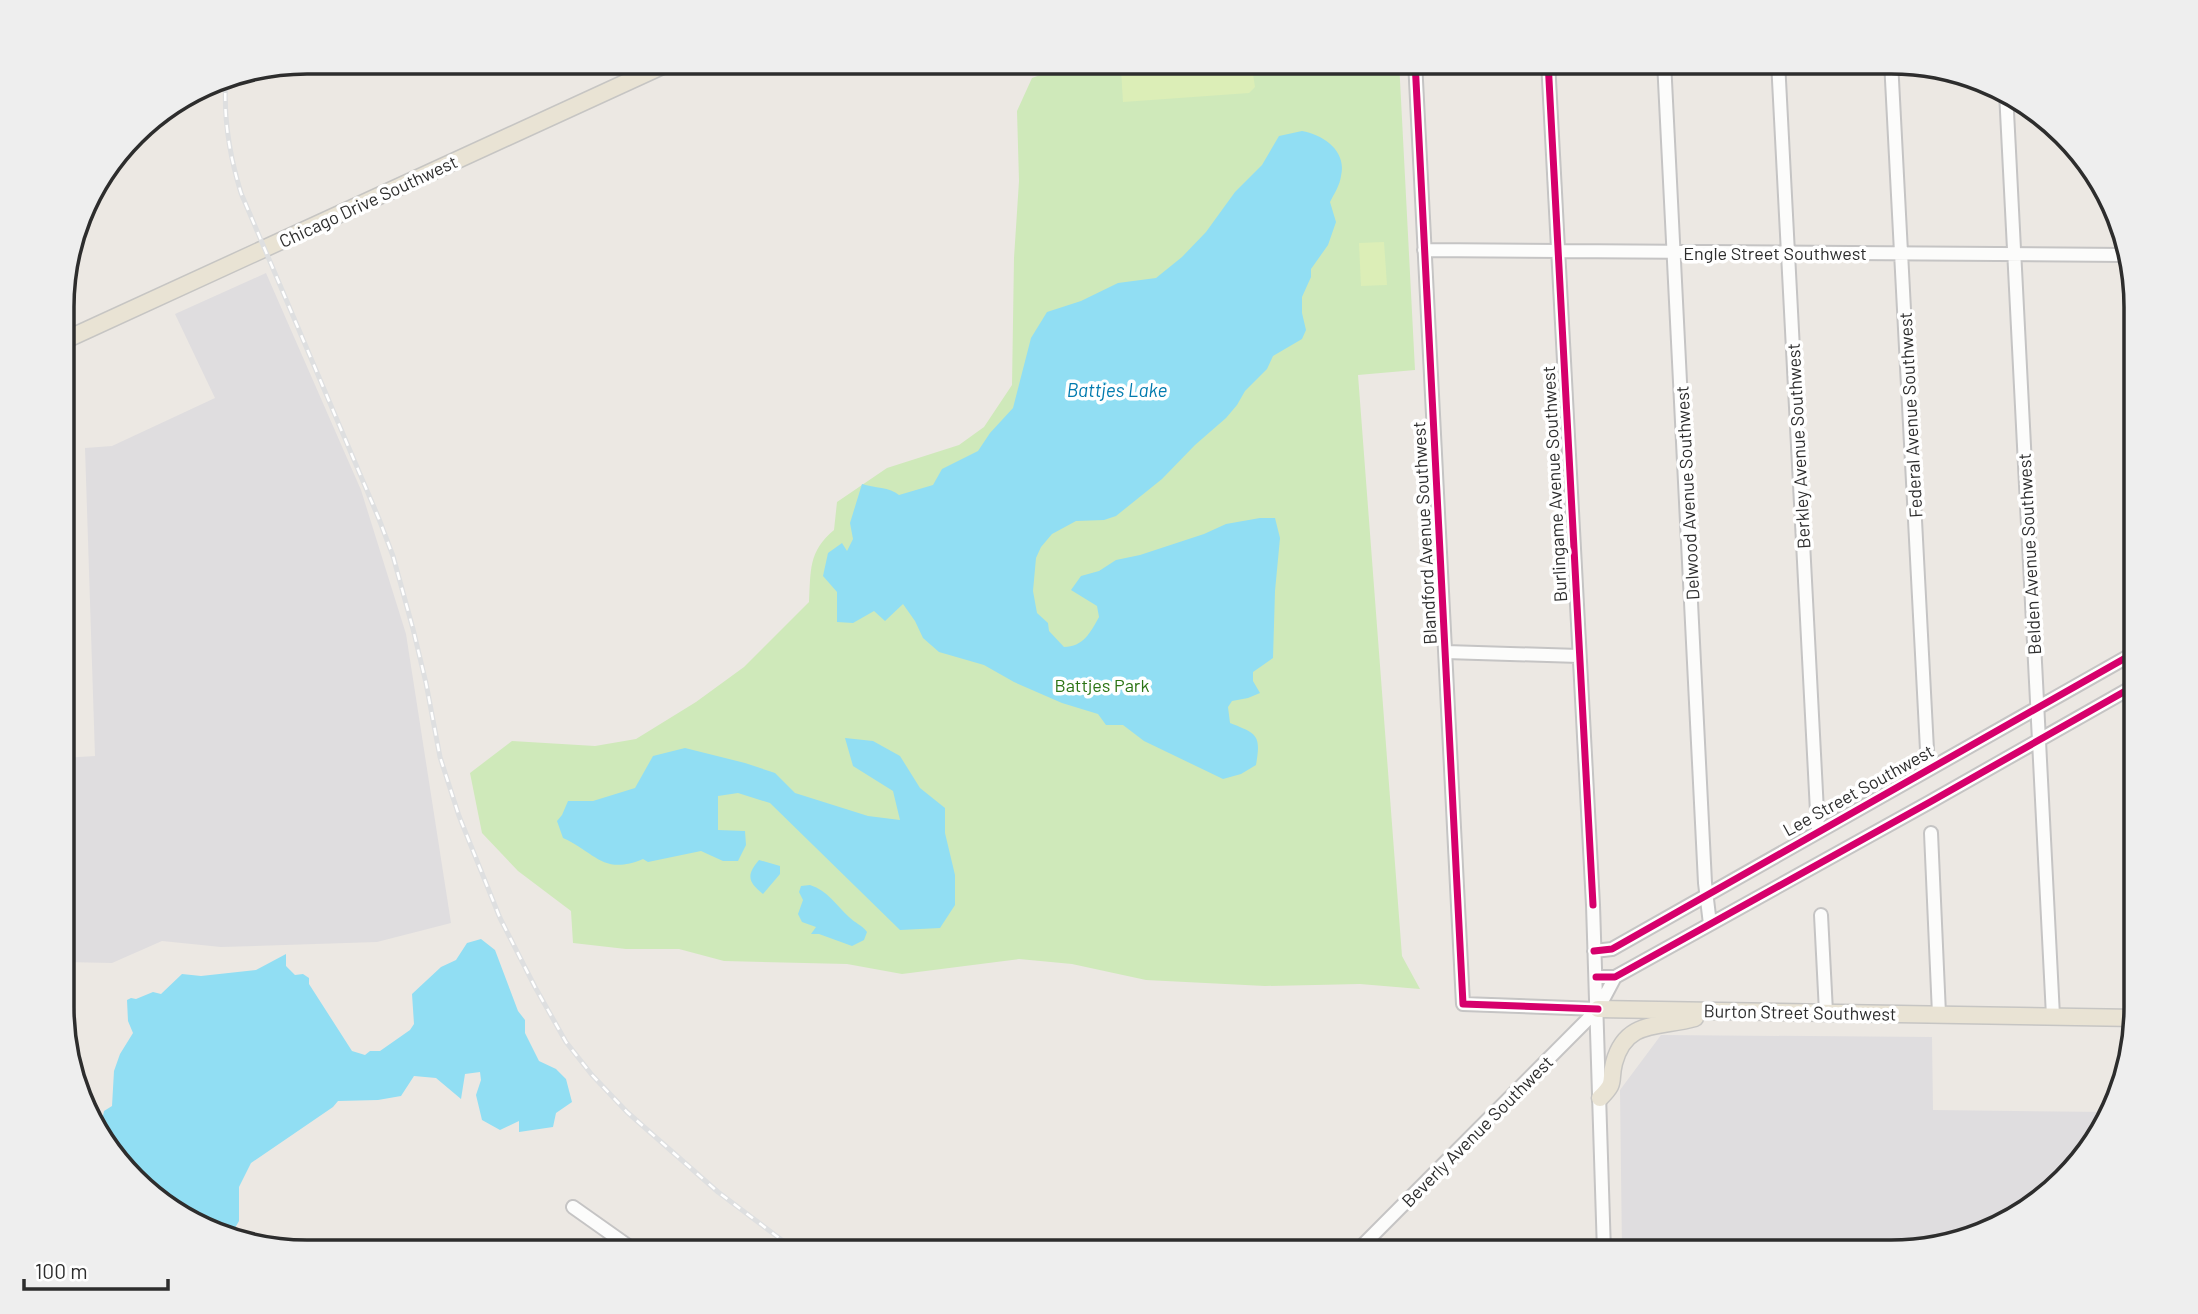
<svg xmlns="http://www.w3.org/2000/svg" width="2198" height="1314" font-family="Barlow,sans-serif">
<style>
.industrial{fill:#dfdddf}
.green{fill:#cfe9ba}
.pitch{fill:#dceeb7}
.water{fill:#91def3}
.lines{fill:none;stroke-linecap:round;stroke-linejoin:round}
.minor-casing{stroke:#c5c4c4;stroke-width:16}
.major-casing{stroke:#c6c5c3;stroke-width:19}
.minor{stroke:#fcfcfb;stroke-width:12}
.major{stroke:#e9e3d4;stroke-width:16}
.rail-casing{stroke:#dedfe0;stroke-width:5}
.rail{stroke:#fff;stroke-width:2.5;stroke-dasharray:8;stroke-linecap:butt}
.cycleway-casing{stroke:#fff;stroke-width:11}
.cycleway{stroke:#d6006c;stroke-width:7}
.labels{text-anchor:middle;dominant-baseline:central;stroke-width:7;stroke-linejoin:round;paint-order:stroke}
.street-label{font-size:18px;fill:#2d2d2d;stroke:#fff}
.park-label{font-size:18px;fill:#2c7414;stroke:#fff}
.water-label{font-size:19px;font-style:italic;fill:#017aae;stroke:#fff}
.rim{fill:none;stroke:#2d2d2d;stroke-width:3.5}
</style>
<rect width="100%" height="100%" fill="#ece8e3"/>
<path class="industrial" d="M266 273 361 490 406 634 451 923 377 942 221 947 162 941 112 963 63 962V758L95 756 85 448 112 446 215 398 175 314Z
M1661 1035 1932 1037 1933 1110 2109 1112 2104 1130 2014 1220 1907 1252H1622L1620 1090Z"/>
<path class="green" d="M1078 61H1399L1415 370 1358 375 1402 956 1420 989 1360 984 1265 986 1146 980 1072 964 1019 959 902 974 847 964 724 961 679 949H626L573 943 571 911 518 871 482 833 470 773 512 741 595 746 636 739 696 702 744 667 809 602C811 570 808 552 834 530L837 502 887 468 959 445 984 427 1012 385 1014 258 1019 181 1017 111 1032 78Z"/>
<path class="pitch" d="M1124 61H1251L1255 87 1249 93 1123 102 1121 69Z
M1384 242 1387 285 1361 286 1359 243Z"/>
<path class="water" d="M1302 131C1324 135 1347 151 1341 176 1340 185 1334 194 1330 202L1336 222 1328 245 1311 269V277L1302 297V313L1306 330 1302 339 1273 356 1267 369 1245 391 1237 405 1226 418 1195 445 1162 479 1116 516 1104 520 1076 521 1052 534 1041 547 1036 558 1033 591 1037 613 1048 623 1049 631 1064 647C1083 647 1091 632 1099 617L1097 606 1071 590 1081 576 1099 571 1116 560 1140 555 1204 534 1226 524 1260 518H1275L1280 538 1275 591 1273 658 1253 672V681L1260 693 1248 698 1232 701 1228 707 1230 723C1258 734 1261 735 1256 765L1241 774 1223 779 1144 741 1123 725H1106L1098 714 1062 703 1014 682 984 665 939 652 923 638 915 621 903 604 885 621 874 611 853 623 837 622V592L823 576 828 553 842 543 847 551 853 539 850 523 862 484C874 488 890 487 899 495L933 485 942 469 978 451 990 433 1013 408 1031 338 1047 312 1081 301 1118 283 1156 278 1182 257 1206 232 1235 192 1262 165 1279 136Z
M845 738 873 741 900 756 920 788 945 808V833L955 875V905L940 928 900 930 770 803 738 793 718 796V830L745 831 746 845 738 861H723L701 851 648 862 643 859C603 876 595 852 563 838L557 821 562 815 568 801H593L635 788 653 756 685 748 745 763 775 773 795 793 868 816 900 820 893 791 853 766Z
M759 860 780 866V874L763 894C748 882 746 875 759 860Z
M810 885C828 891 836 905 849 917 855 923 862 925 867 932L864 940 852 946 819 934H811L816 927 802 922 798 914 803 900 799 892 801 886Z
M481 939 495 950 518 1011 525 1020V1033L539 1061 556 1069 566 1079 572 1102 556 1113 553 1127 519 1132V1121L500 1130 482 1120 476 1095 481 1080 480 1072 465 1074 461 1099 436 1078 414 1076 401 1096 378 1100 338 1101 333 1107 251 1163 239 1187V1221L232 1233 184 1220 102 1143 99 1135 104 1111 112 1106 114 1071 120 1054 133 1033 128 1021 127 1000 131 998 136 999 153 992 161 994 182 974 201 976 256 970 286 954V966L295 975 303 974 309 978V984L352 1051 365 1055 370 1051H380L410 1030 414 1024 412 994 441 967 456 960 467 943Z"/>
<g class="lines">
<g class="minor-casing">
<path id="minor" d="M1415 61 1463 1004 1598 1009
M1548 61 1593 905 1604 1252
M1664 61 1705 883 1710 924
M1778 61 1818 831
M1891 61 1928 769
M2006 92 2053 1016
M1424 250 2125 255
M2132 276 2136 366
M1446 652 1579 656
M1931 833 1939 1014
M1821 915 1826 1012
M1594 951 1612 949 2136 652
M1596 977H1615L1930 802 2136 685
M573 1207 638 1253
M1356 1252 1598 1009 1615 977"/>
</g>
<g class="major-casing">
<path id="major" d="M63 341 673 61
M1598 1009 2136 1018
M1600 1098C1617 1081 1609 1083 1614 1063 1626 1018 1661 1028 1695 1018"/>
</g>
<use href="#minor" class="minor"/>
<use href="#major" class="major"/>
<g class="rail-casing">
<path id="rail" d="M226 77C223 117 229 154 241 193L379 519 393 556 413 629 426 683 440 757 459 816 500 918 535 987 566 1042 592 1075 627 1112 718 1192 799 1253"/>
</g>
<use href="#rail" class="rail"/>
<g class="cycleway-casing">
<path id="cycleway" d="M1415 61 1463 1004 1598 1009
M1548 61 1593 905
M1594 951 1612 949 2136 652
M1596 977H1615L1930 802 2136 685"/>
</g>
<use href="#cycleway" class="cycleway"/>
</g>
<g class="labels">
<g class="street-label">
<text transform="translate(368 201) rotate(-25)">Chicago Drive Southwest</text>
<text x="1775" y="253">Engle Street Southwest</text>
<text transform="translate(1910 415) rotate(-93)">Federal Avenue Southwest</text>
<text transform="translate(1798 446) rotate(-93)">Berkley Avenue Southwest</text>
<text transform="translate(1554 484) rotate(-93)">Burlingame Avenue Southwest</text>
<text transform="translate(1687 493) rotate(-93)">Delwood Avenue Southwest</text>
<text transform="translate(1424 533) rotate(-93)">Blandford Avenue Southwest</text>
<text transform="translate(2029 554) rotate(-93)">Belden Avenue Southwest</text>
<text transform="translate(1858 790) rotate(-29)">Lee Street Southwest</text>
<text transform="translate(1800 1012) rotate(1)">Burton Street Southwest</text>
<text transform="translate(1477 1131) rotate(-45)">Beverly Avenue Southwest</text>
</g>
<g class="park-label">
<text x="1102" y="685">Battjes Park</text>
</g>
<g class="water-label">
<text x="1117" y="389">Battjes Lake</text>
</g>
</g>
<path d="M0 0H2198V1314H0ZM307 74H1891A233 233 0 0 1 2124 307V1007A233 233 0 0 1 1891 1240H307A233 233 0 0 1 74 1007V307A233 233 0 0 1 307 74Z" fill="#eee" fill-rule="evenodd"/>
<path class="rim" d="M307 74H1891A233 233 0 0 1 2124 307V1007A233 233 0 0 1 1891 1240H307A233 233 0 0 1 74 1007V307A233 233 0 0 1 307 74Z"/>
<path d="M24 1279v10h144v-10" fill="none" stroke="#2d2d2d" stroke-width="3.5"/>
<text x="35" y="1279" font-size="21" fill="#2d2d2d" stroke="#ffffff" stroke-width="5" paint-order="stroke">100 m</text>
</svg>
